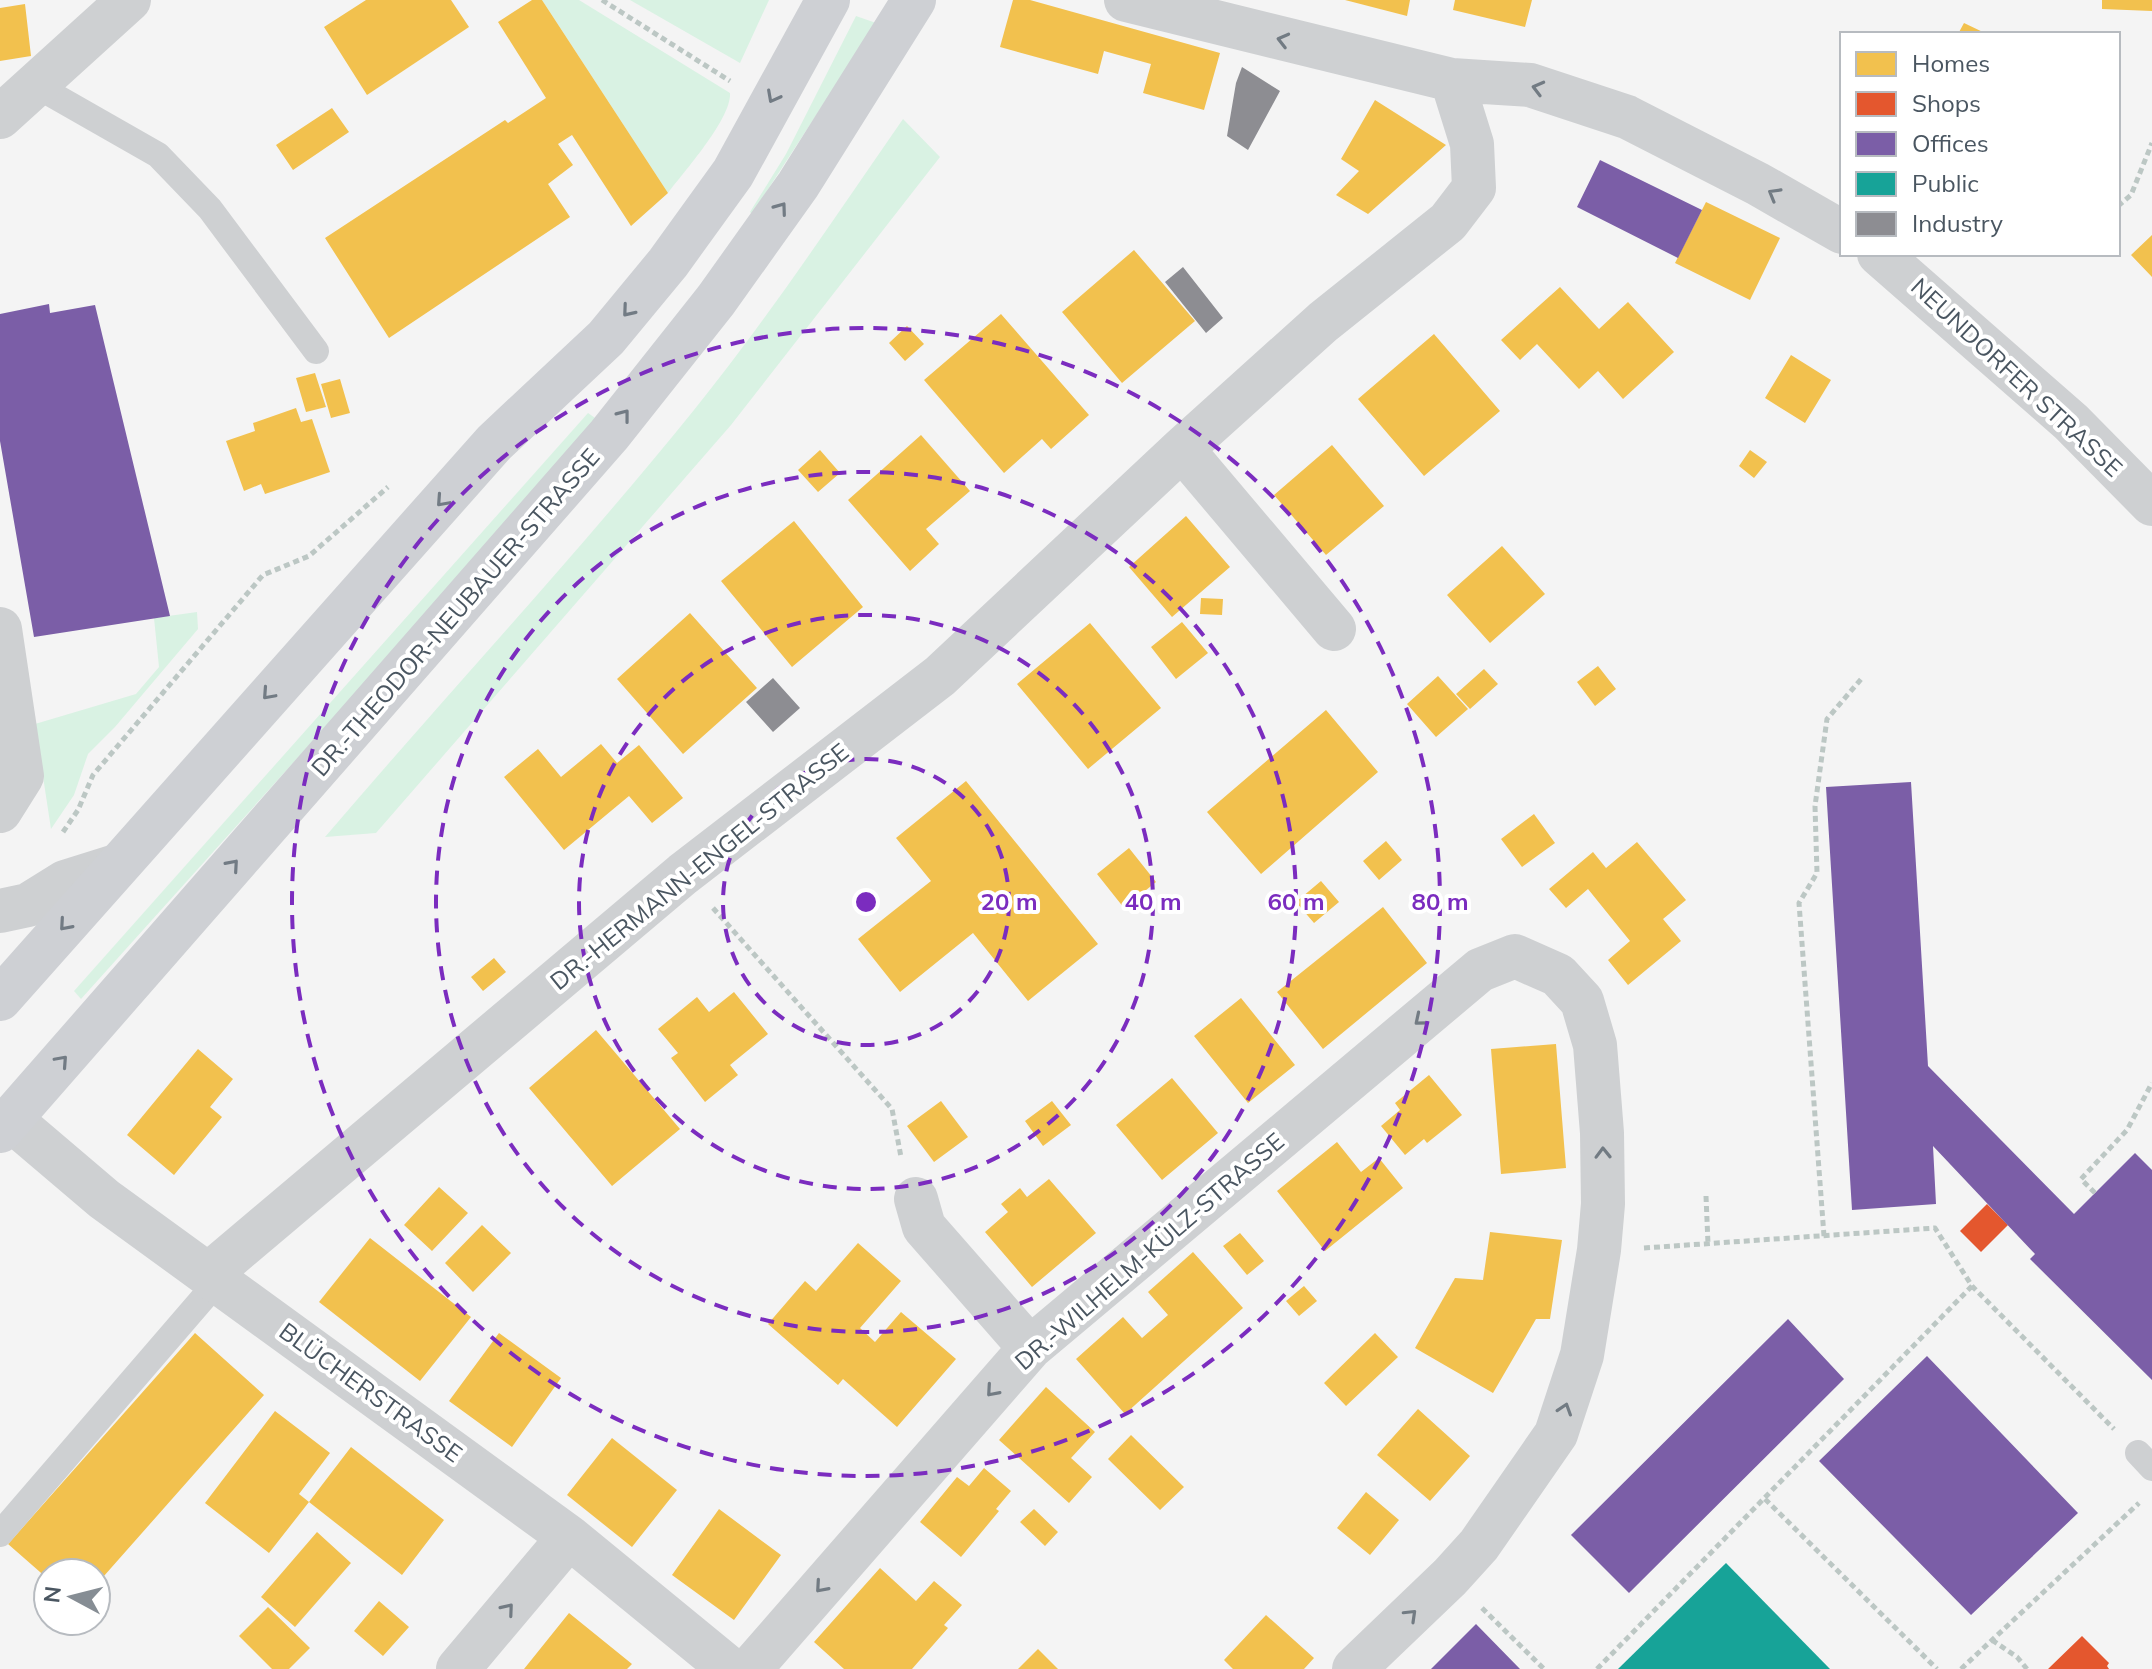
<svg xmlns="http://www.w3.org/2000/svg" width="2152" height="1669" font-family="Mulish,sans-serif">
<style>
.green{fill:#d9f2e3}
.homes{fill:#f2c14e}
.shops{fill:#e4572e}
.offices{fill:#7b5ea7}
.public{fill:#17a398}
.industry{fill:#8d8d92}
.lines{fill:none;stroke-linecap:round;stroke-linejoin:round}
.path{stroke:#bcc7c4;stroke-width:5;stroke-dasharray:6 4;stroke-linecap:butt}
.service{stroke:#ced0d2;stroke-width:26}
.minor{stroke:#ced0d2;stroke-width:44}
.secondary{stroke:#ced0d4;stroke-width:44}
.oneway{stroke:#727b83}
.oneway2{stroke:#727b84}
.ring{fill:none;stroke:#7b2cbf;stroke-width:4;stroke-dasharray:14 10}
.labels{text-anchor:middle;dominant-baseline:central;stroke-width:8;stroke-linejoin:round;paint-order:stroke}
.street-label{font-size:24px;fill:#4a5661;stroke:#fff}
.centre{fill:#7b2cbf;stroke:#fff;stroke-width:4}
.ring-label{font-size:24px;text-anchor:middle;font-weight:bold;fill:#7b2cbf;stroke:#fff;stroke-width:8;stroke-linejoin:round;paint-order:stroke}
</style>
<rect width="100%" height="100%" fill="#f4f4f4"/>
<path class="green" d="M542 0H579L730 93C732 118 684 172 668 193Z
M630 0H769L740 63Z
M856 16 876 23 752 214 750 212 786 154Z
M903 119 940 157 731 425 376 833 325 837C447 694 576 556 694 410 769 317 835 217 903 119Z
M588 413 598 420 451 587 81 999 74 991Z
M197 612 198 629 115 727 88 754 74 795 51 829 35 724 136 694 159 667 154 618Z"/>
<path class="homes" d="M366 0H451L469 27 367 95 324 27Z
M532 0H542L668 193 631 226 572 135 558 144 573 165 548 184 570 217 389 338 325 238 505 120 508 123 546 98 498 22Z
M1013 0H1030L1220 53 1204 110 1143 93 1151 64 1104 51 1098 74 1000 47Z
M1345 0H1410L1407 16Z
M1455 0H1532L1525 27 1453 10Z
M2102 0H2152V11L2102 9Z
M25 4 31 56 0 61V8Z
M1964 23 1987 34H1958Z
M1375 100 1446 145 1368 214 1336 195 1359 171 1341 159Z
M332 108 349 132 293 170 276 145Z
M1706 202 1780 238 1750 300 1675 263Z
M2152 235V277L2131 255Z
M1134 250 1195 321 1122 383 1062 312Z
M1560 287 1599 329 1628 302 1674 352 1623 399 1598 371 1579 389 1537 344 1520 360 1501 340Z
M1001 314 1089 415 1051 449 1042 439 1004 473 924 380Z
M907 326 924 344 905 361 889 343Z
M1434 334 1500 411 1424 476 1358 399Z
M1791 355 1831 380 1805 423 1765 398Z
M315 373 326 407 306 412 296 378Z
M340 379 350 413 331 418 321 384Z
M296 408 301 422 312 419 330 472 265 494 261 484 244 491 226 441 255 431 253 423Z
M921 435 970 491 926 529 939 544 910 571 848 500Z
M1332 445 1384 506 1326 555 1274 495Z
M820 450 840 473 818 492 798 470Z
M1750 450 1767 462 1754 478 1739 466Z
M1186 516 1230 567 1172 617 1129 567Z
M794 521 863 607 792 667 721 581Z
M1502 546 1545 594 1490 643 1447 595Z
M1201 598 1223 599 1222 615 1200 614Z
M690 613 757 688 683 754 617 679Z
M1182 622 1208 653 1176 679 1151 647Z
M1090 623 1161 708 1088 769 1017 684Z
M1598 666 1616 689 1595 706 1577 682Z
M1484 669 1498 684 1470 709 1456 694Z
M1438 676 1468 709 1436 737 1407 704Z
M1326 710 1378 772 1261 874 1207 812Z
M601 744 617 763 639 745 683 798 652 823 629 796 564 850 504 777 538 749 561 777Z
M966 781 1098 944 1028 1001 973 933 900 992 858 939 931 881 896 838Z
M1534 814 1555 843 1522 867 1501 839Z
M1386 841 1402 860 1379 880 1363 861Z
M1637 842 1686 900 1663 919 1681 941 1628 985 1608 960 1630 941 1588 889 1566 908 1549 889 1593 852 1606 868Z
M1129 848 1156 882 1124 908 1097 874Z
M1321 881 1339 902 1314 923 1296 902Z
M1383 907 1427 963 1323 1049 1277 992Z
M494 958 506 972 483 991 471 977Z
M734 992 768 1034 730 1065 738 1075 705 1102 671 1058 678 1053 658 1029 697 997 709 1012Z
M1241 998 1295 1065 1248 1103 1194 1036Z
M596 1030 680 1129 612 1186 529 1088Z
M1556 1044 1566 1168 1501 1174 1491 1049Z
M198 1049 233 1079 210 1107 222 1117 174 1175 127 1135Z
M1429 1075 1462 1115 1427 1143 1424 1139 1405 1155 1381 1126 1400 1110 1395 1103Z
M1172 1078 1218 1133 1162 1180 1116 1125Z
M941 1101 968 1137 934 1162 907 1126Z
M1052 1101 1071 1125 1043 1146 1025 1121Z
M1337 1142 1361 1172 1379 1158 1403 1188 1325 1251 1277 1191Z
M1049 1179 1096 1233 1032 1287 985 1232 1008 1212 1001 1204 1020 1188 1027 1197Z
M439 1187 468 1213 432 1251 404 1225Z
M482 1225 511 1253 473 1292 445 1263Z
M1490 1232 1562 1240 1550 1319H1536L1493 1393 1415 1348 1455 1278 1483 1280Z
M1240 1233 1264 1261 1247 1275 1223 1246Z
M370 1238 471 1317 420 1381 319 1302Z
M858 1243 901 1281 860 1328 875 1342 901 1312 956 1359 897 1427 843 1379 838 1385 768 1324 805 1281 816 1291Z
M1193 1252 1243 1308 1125 1414 1076 1359 1123 1317 1142 1338 1168 1315 1148 1292Z
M1304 1286 1317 1301 1299 1316 1286 1301Z
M195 1333 264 1395 96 1585V1573H48V1579L8 1544Z
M499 1333 561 1378 512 1447 449 1401Z
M1375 1333 1398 1357 1346 1406 1324 1383Z
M1046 1387 1095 1432 1071 1458 1092 1477 1069 1503 999 1440Z
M1418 1409 1470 1456 1430 1501 1377 1455Z
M275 1411 330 1453 299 1494 309 1502 269 1553 205 1503Z
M1131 1435 1184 1487 1160 1510 1108 1459Z
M612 1438 677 1490 632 1547 567 1495Z
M351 1447 444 1520 402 1575 309 1502Z
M984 1468 1011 1491 996 1509 999 1511 961 1557 920 1522 957 1477 969 1486Z
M1366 1492 1399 1520 1370 1555 1337 1528Z
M719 1509 781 1555 734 1620 672 1575Z
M1034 1509 1058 1532 1045 1546 1020 1522Z
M317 1532 351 1563 295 1627 261 1597Z
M880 1568 916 1601 934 1581 962 1605 944 1625 948 1628 912 1669H844L814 1642Z
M379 1601 409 1627 383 1656 354 1631Z
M268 1607 310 1648 289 1669H272L239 1636Z
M569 1613 632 1664 627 1669H524Z
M1266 1615 1314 1658 1304 1669H1233L1224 1660Z
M1038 1649 1058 1669H1018Z"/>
<path class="shops" d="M1987 1204 2008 1225 1981 1252 1960 1231Z
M2082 1636 2109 1663 2107 1666 2109 1669H2048Z"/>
<path class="offices" d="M1600 160 1702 210 1678 258 1577 207Z
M49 304 50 313 95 305 170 616 34 637 0 441V314Z
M1911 782 1928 1066 2074 1214 2135 1153 2152 1170V1380L2030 1259 2035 1254 1933 1146 1936 1204 1852 1210 1826 787Z
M1788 1319 1844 1379 1629 1593 1571 1535Z
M1927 1356 2078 1513 1971 1615 1819 1461Z
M1476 1624 1520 1669H1431Z"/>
<path class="public" d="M1726 1563 1830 1669H1618Z"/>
<path class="industry" d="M1242 67 1280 91 1248 150 1227 136 1236 83Z
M1183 267 1223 318 1206 333 1165 282Z
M773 678 800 708 773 732 746 702Z"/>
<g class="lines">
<path class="path" d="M602 0 730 81
M2118 206 2131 195 2152 143
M63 832 78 810 93 775 263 575 309 556 388 487
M713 908 892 1109 901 1157
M2095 1193 2081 1179 2127 1130 2152 1083
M1706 1196 1708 1244
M1824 1236 1799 903 1817 873 1815 806 1827 719 1862 678
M1644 1248 1935 1228 1972 1286 2114 1429
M1765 1499 1937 1669
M1482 1608 1544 1669
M1992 1640 2017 1657 2027 1669
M1597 1669 1972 1286
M1961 1669 2139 1503"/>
<path class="service" d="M37 86 158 155 210 209 316 351
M2138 1453 2152 1468
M0 1534 218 1281"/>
<path class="minor" d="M1126 0 1452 80 1530 85 1627 117 1758 184 1842 232
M0 117 129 0
M1879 254 2071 422 2152 504
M1182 449 1334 629
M0 629 22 776 0 811
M0 911 28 905 65 882 116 866
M10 1119 104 1199 569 1537 730 1669
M916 1199 924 1227 1030 1348
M209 1274 683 874 940 676 1182 449 1323 322 1448 222 1474 188 1472 144 1452 80
M458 1669 569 1537
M750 1669 1030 1348 1480 970 1515 956 1558 975 1582 1001 1595 1045 1602 1133 1603 1204 1599 1250 1582 1355 1556 1434 1479 1545 1450 1577 1354 1669"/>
<path class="secondary" d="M0 999 494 443 606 338 668 263 733 173 828 0
M0 1131 609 435 716 300 798 185 914 0"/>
</g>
<defs><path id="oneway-chevron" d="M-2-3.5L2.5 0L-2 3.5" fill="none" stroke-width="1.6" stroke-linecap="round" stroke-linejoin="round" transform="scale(2)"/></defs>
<g class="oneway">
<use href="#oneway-chevron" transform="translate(1283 40) rotate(-166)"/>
<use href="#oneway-chevron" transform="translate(1538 88) rotate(-165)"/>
<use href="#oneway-chevron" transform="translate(1774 194) rotate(-150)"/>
<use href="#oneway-chevron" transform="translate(1420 1020) rotate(140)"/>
<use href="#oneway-chevron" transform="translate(1603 1153) rotate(-91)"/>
<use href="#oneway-chevron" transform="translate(992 1391) rotate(131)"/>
<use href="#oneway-chevron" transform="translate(1565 1409) rotate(-72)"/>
<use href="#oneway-chevron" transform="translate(821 1587) rotate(131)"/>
<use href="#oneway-chevron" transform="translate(508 1609) rotate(-50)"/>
<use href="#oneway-chevron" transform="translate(1411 1615) rotate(-44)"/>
</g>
<g class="oneway2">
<use href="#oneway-chevron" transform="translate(773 97) rotate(118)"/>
<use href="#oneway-chevron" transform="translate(781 208) rotate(-54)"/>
<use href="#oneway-chevron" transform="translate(628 311) rotate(130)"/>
<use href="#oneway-chevron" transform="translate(624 415) rotate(-52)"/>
<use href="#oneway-chevron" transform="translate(442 501) rotate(132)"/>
<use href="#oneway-chevron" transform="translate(268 694) rotate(132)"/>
<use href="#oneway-chevron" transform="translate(233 865) rotate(-49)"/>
<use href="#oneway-chevron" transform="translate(65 925) rotate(131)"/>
<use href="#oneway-chevron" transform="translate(62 1061) rotate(-48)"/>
</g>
<g class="ring">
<circle cx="866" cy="902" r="143"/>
<circle cx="866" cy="902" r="287"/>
<circle cx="866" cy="902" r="430"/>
<circle cx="866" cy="902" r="574"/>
</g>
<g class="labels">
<g class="street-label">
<text transform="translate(2017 377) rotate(43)">NEUNDORFER STRASSE</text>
<text transform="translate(455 612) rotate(-49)">DR.-THEODOR-NEUBAUER-STRASSE</text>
<text transform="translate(699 866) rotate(-39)">DR.-HERMANN-ENGEL-STRASSE</text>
<text transform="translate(1149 1251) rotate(-41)">DR.-WILHELM-KÜLZ-STRASSE</text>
<text transform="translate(371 1392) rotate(36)">BLÜCHERSTRASSE</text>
</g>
</g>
<circle cx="866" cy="902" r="12" class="centre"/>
<g class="ring-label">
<text x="1009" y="910">20 m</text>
<text x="1153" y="910">40 m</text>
<text x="1296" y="910">60 m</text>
<text x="1440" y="910">80 m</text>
</g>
<rect x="1840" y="32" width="280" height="224" fill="#ffffff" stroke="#b7bbc0" stroke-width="2"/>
<rect x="1856" y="52" width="40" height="24" fill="#f2c14e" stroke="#b7bbc0" stroke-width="2"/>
<text x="1912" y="72" font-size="24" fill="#4a5661">Homes</text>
<rect x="1856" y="92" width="40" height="24" fill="#e4572e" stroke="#b7bbc0" stroke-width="2"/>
<text x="1912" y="112" font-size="24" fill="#4a5661">Shops</text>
<rect x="1856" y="132" width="40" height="24" fill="#7b5ea7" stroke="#b7bbc0" stroke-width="2"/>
<text x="1912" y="152" font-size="24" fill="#4a5661">Offices</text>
<rect x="1856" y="172" width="40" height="24" fill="#17a398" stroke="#b7bbc0" stroke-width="2"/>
<text x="1912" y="192" font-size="24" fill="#4a5661">Public</text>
<rect x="1856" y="212" width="40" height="24" fill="#8d8d92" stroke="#b7bbc0" stroke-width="2"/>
<text x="1912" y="232" font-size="24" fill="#4a5661">Industry</text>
<g transform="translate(72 1597) rotate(277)"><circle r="38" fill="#ffffff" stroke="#b7bbc0" stroke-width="2"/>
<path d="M0-6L14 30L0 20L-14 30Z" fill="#868d94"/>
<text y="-12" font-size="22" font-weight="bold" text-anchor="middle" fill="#4a5661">N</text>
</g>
</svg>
